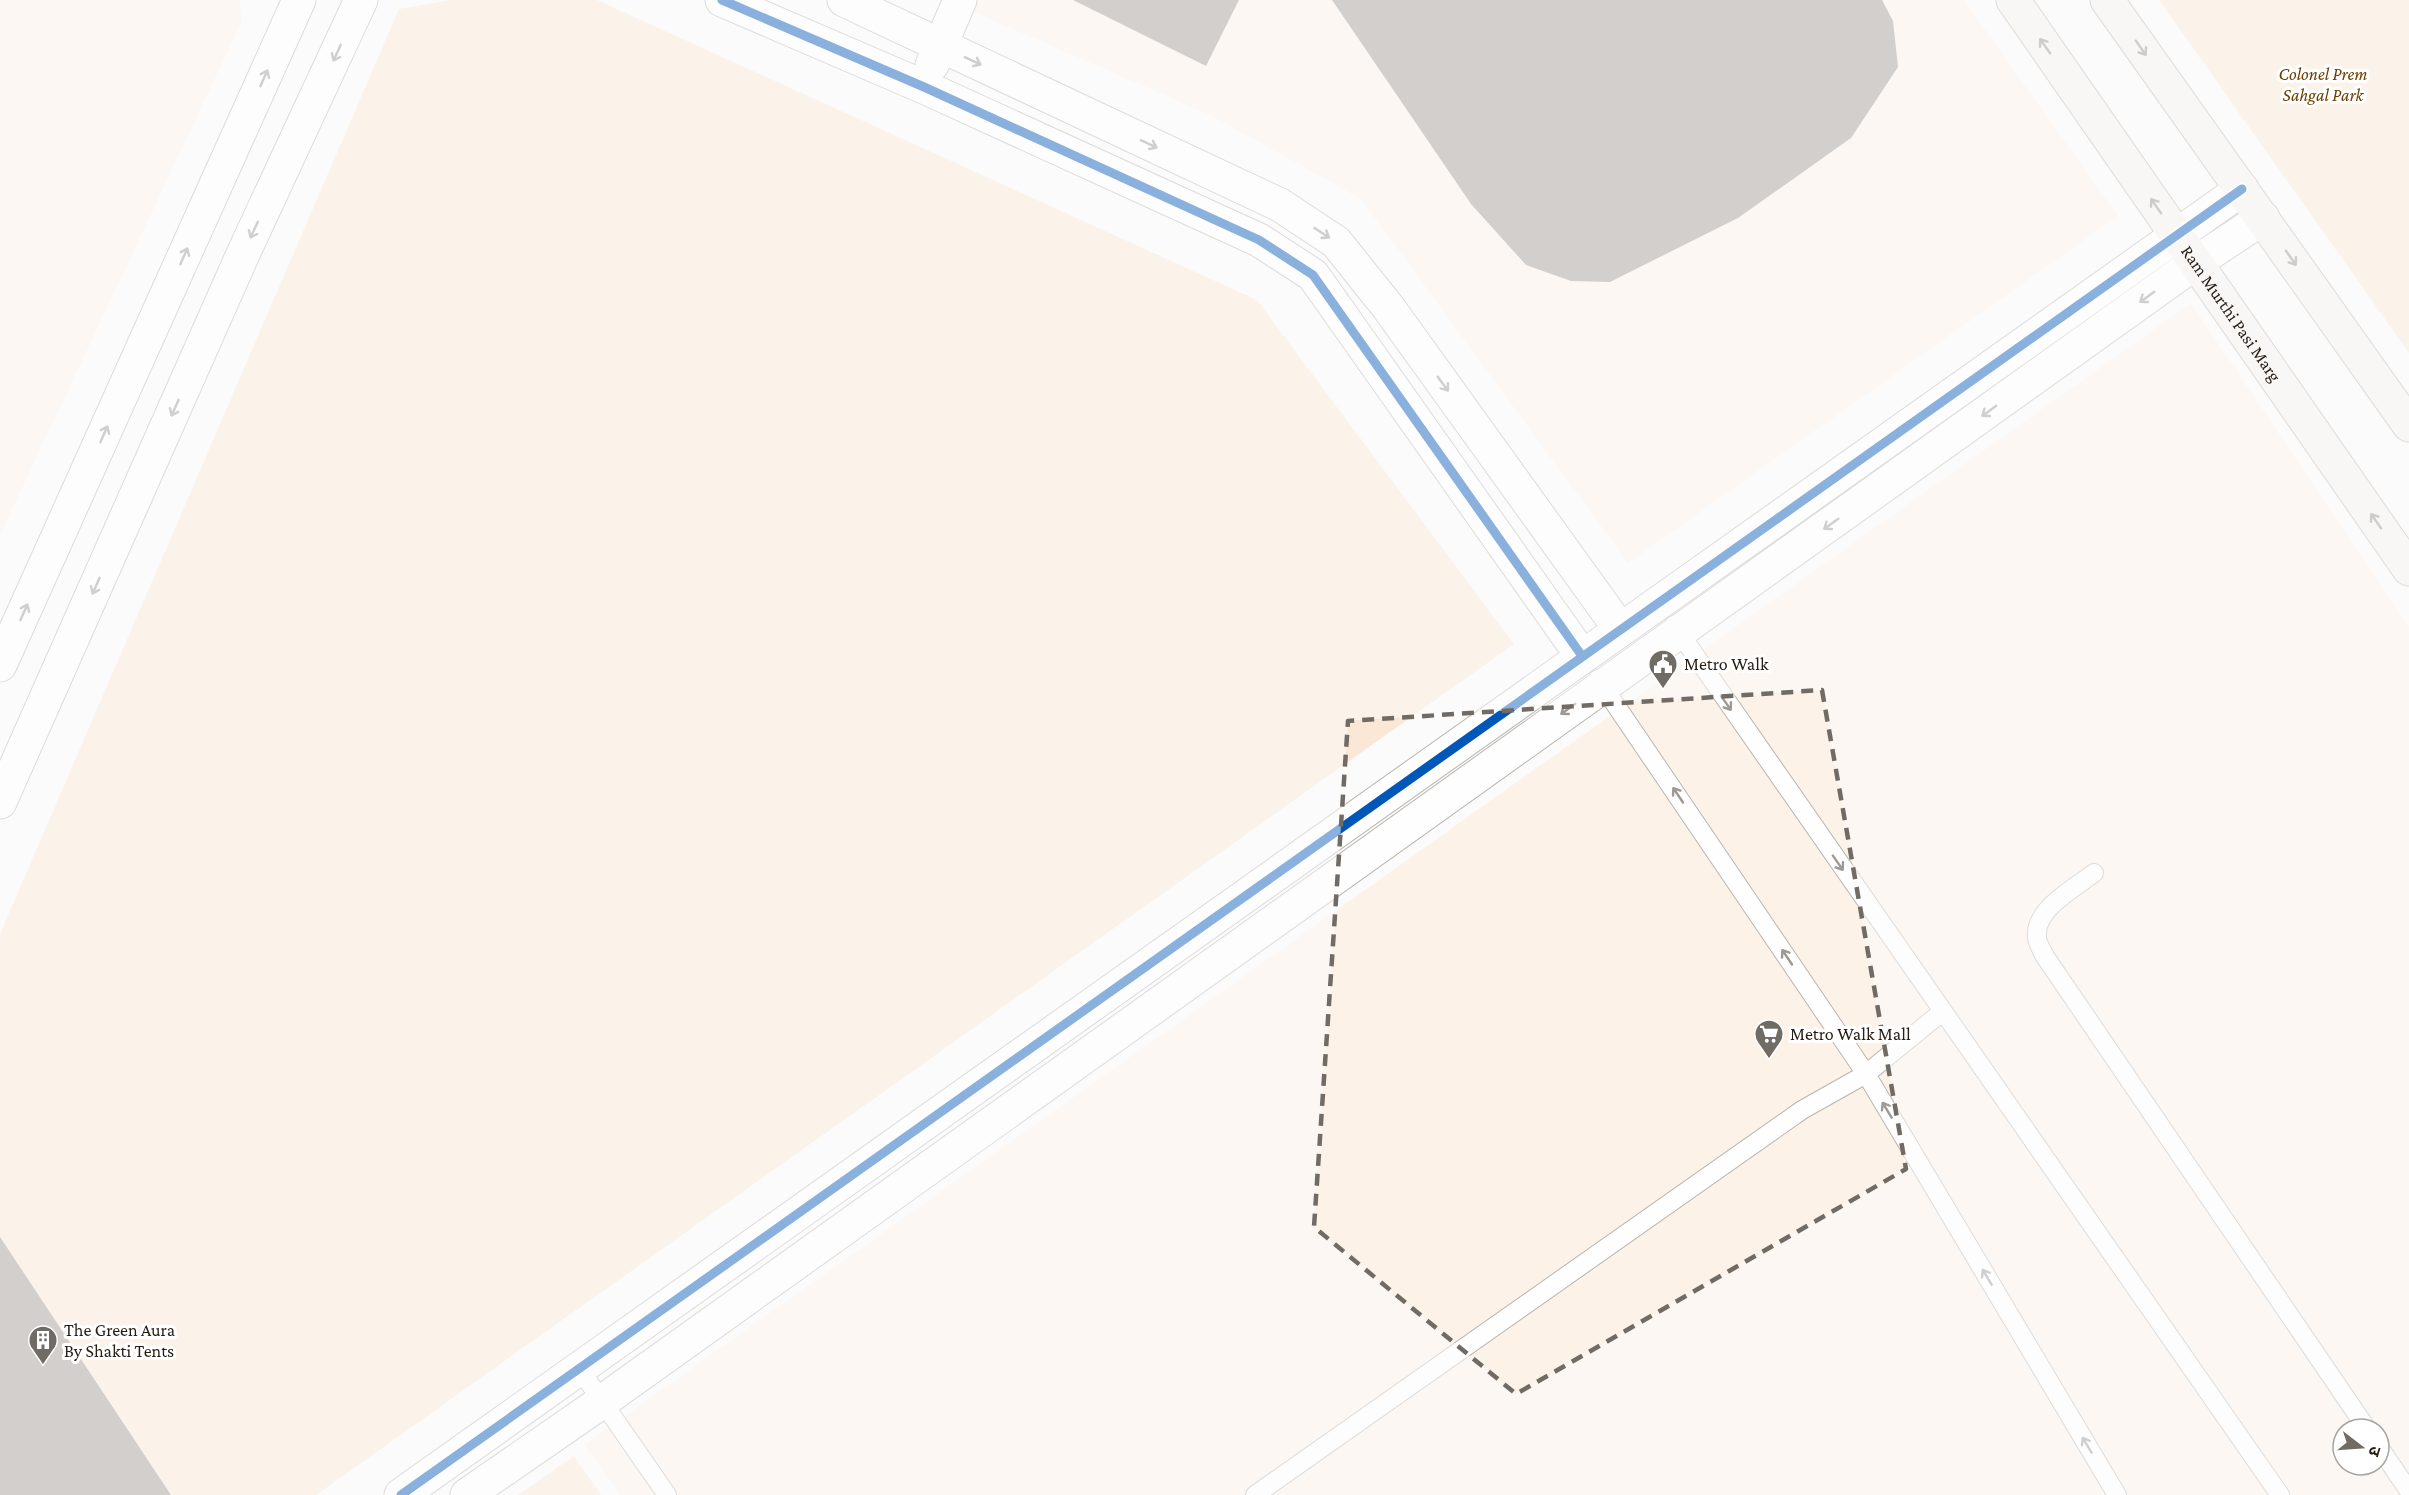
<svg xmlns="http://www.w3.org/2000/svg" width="2409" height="1495" font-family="'Crimson Pro','Noto Sans Devanagari',serif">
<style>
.built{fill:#fdf2e8;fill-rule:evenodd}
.green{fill:#fae7d6}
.building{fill:#9f9a96}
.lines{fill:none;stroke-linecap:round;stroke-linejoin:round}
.lane-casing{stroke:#b9b5b0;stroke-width:20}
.street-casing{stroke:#b9b5b0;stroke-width:35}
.secondary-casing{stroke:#b9b5b0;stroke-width:35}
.lane{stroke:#fefefe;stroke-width:18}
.street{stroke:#fefefe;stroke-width:33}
.secondary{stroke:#f5f2ef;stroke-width:33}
.cycleway-casing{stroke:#fff;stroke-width:13}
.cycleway{stroke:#0057b8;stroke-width:9}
.oneway{stroke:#98928c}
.oneway2{stroke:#9d9995}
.marked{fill:none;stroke:#716b65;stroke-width:4.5;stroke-dasharray:12 8;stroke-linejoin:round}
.labels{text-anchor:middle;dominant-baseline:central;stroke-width:6;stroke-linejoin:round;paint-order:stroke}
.park-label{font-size:18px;font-style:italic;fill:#6a3d00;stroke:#fff}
.street-label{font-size:18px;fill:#261d14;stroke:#fff}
.poi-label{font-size:18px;fill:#261d14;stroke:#fff;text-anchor:start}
</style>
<rect width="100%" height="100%" fill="#fbfbfb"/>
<path class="built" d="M0 0H239L242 21 0 535Z
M946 0H1964L2118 216 1628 563 1361 199 1210 115Z
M2191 303 2409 627V1495H621L584 1445ZM2343 1429H2379V1465H2343Z"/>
<path class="green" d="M452 0H597L1257 300 1514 644 316 1495H0V934L399 9Z
M2159 0H2409V353Z
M574 1456 601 1495H518Z"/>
<path class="building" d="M1073 0H1239L1206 66Z
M1332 0H1882L1893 21 1898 67 1851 138 1738 218 1610 282 1571 281 1526 265 1471 204Z
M0 1237 171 1495H0Z"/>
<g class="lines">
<g class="lane-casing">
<path id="lane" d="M1674 625 2280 1495
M1598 679 1866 1074 2117 1495
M2094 873C2075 888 2034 909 2037 937 2037 943 2042 950 2044 955L2367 1429
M579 1368 667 1495
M2379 1447 2409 1491
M1255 1495 1802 1110 1866 1074 1942 1012"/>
</g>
<g class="street-casing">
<path id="street" d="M722 0 924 87 1259 240 1313 275 1582 656
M844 0 1280 205 1336 242 1388 307 1620 629
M932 65 960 0
M0 665 299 0
M0 802 243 254 361 0
M401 1495 2242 189
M467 1495 603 1401 2195 263 2263 218"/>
</g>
<g class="secondary-casing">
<g id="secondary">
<path id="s1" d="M2013 0 2409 569"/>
<path d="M2107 0 2409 425"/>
</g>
</g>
<use href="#lane" class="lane"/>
<use href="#street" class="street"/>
<use href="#secondary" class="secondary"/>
<g class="cycleway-casing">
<path id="cycleway" d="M722 0 924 87 1259 240 1313 275 1582 656
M401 1495 2242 189"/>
</g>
<use href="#cycleway" class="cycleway"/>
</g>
<defs><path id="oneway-shaft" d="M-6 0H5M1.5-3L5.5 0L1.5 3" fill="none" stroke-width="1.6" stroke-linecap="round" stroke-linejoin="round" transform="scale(1.5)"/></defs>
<g class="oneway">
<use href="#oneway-shaft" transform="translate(2045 46) rotate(-125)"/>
<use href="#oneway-shaft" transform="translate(2141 48) rotate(55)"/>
<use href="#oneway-shaft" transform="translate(2156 206) rotate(-125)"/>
<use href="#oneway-shaft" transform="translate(2291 258) rotate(55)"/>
<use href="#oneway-shaft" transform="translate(2376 521) rotate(-125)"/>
</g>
<g class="oneway2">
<use href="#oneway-shaft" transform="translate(337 53) rotate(115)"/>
<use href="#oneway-shaft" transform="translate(973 61) rotate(25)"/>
<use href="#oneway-shaft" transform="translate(264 78) rotate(-66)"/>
<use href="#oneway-shaft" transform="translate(1149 144) rotate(25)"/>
<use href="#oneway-shaft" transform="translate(254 230) rotate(115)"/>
<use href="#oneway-shaft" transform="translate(1322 233) rotate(33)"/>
<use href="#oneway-shaft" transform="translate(184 256) rotate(-66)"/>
<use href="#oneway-shaft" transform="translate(2147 297) rotate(144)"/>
<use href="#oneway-shaft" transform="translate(1443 384) rotate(54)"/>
<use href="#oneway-shaft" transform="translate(175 408) rotate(114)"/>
<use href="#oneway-shaft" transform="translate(1989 411) rotate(144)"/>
<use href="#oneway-shaft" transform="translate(104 434) rotate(-66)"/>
<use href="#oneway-shaft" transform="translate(1831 524) rotate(144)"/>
<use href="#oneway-shaft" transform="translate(96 586) rotate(114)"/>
<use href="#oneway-shaft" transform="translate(24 612) rotate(-66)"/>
<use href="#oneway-shaft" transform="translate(1726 703) rotate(55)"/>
<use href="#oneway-shaft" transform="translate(1568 709) rotate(144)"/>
<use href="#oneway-shaft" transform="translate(1678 795) rotate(-124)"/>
<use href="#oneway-shaft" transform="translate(1838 863) rotate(55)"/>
<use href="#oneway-shaft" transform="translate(1787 957) rotate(-124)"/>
<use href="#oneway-shaft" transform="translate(1887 1110) rotate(-121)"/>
<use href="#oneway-shaft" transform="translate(1987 1277) rotate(-121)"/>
<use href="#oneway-shaft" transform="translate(2087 1445) rotate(-121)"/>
</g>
<path d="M0 0H2409V1495H0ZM1822 690 1906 1169 1516 1394 1314 1227 1348 721Z" fill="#fbfbfb" fill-opacity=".55" fill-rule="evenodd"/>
<path class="marked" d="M1822 690 1906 1169 1516 1394 1314 1227 1348 721Z"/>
<defs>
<g id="civic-pin" transform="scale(1.5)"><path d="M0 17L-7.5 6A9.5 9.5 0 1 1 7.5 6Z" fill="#716b65" stroke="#fff"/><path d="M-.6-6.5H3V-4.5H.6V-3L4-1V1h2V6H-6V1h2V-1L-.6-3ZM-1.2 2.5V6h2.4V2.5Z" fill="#fff"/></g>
<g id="supermarket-pin" transform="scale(1.5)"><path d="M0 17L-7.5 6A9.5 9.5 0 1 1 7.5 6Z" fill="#716b65" stroke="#fff"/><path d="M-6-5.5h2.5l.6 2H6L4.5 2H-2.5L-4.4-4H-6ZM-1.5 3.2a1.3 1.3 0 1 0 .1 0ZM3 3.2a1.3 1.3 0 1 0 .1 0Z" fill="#fff"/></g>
<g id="building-pin" transform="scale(1.5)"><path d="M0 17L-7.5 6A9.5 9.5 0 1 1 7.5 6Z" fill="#716b65" stroke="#fff"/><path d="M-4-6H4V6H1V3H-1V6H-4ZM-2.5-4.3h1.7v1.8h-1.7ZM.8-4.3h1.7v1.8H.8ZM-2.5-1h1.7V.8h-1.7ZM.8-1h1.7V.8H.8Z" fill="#fff"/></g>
</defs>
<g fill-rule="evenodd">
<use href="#civic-pin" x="1663" y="664"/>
<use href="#supermarket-pin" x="1769" y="1034"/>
<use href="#building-pin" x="43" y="1340"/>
</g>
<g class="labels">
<g class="park-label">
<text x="2323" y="74">Colonel Prem<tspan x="2323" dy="21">Sahgal Park</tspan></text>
</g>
<g class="street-label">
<text stroke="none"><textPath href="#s1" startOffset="382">Ram Murthi Pasi Marg</textPath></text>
</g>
<g class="poi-label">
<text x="1684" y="664">Metro Walk</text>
<text x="1790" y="1034">Metro Walk Mall</text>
<text x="64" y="1330">The Green Aura<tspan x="64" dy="21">By Shakti Tents</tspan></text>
</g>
</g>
<g transform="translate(2361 1447) rotate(107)"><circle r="28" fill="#ffffff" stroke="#a8a5a1" stroke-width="1.5"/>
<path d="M0-4.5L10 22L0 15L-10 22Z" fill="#716b65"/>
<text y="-9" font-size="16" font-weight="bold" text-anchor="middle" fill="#261d14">उ</text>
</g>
</svg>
